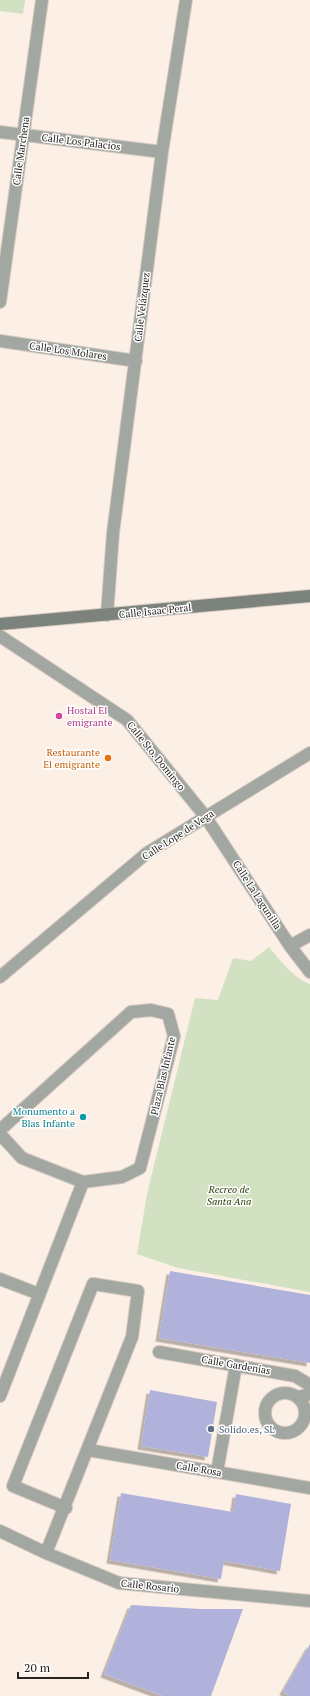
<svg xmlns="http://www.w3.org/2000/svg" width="310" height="1696" font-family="'PT Serif',serif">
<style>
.green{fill:#d2e1c1}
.building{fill:#b1b2db;filter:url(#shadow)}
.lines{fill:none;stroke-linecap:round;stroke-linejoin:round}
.street-casing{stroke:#d6cac1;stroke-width:14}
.secondary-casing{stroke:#d6cac1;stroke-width:14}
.street{stroke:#a2a7a2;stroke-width:12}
.secondary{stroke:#7c837c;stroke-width:12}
.hotel-dot{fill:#d1479c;stroke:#fff;stroke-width:1.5}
.food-dot{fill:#e8710a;stroke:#fff;stroke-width:1.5}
.culture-dot{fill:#0f9aa8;stroke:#fff;stroke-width:1.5}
.service-dot{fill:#5c6f8a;stroke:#fff;stroke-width:1.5}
.labels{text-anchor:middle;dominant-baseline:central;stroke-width:3;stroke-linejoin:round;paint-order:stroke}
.street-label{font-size:10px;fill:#27231f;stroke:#fff}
.hotel-label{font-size:10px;fill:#b23c85;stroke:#fff;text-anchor:start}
.food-label{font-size:10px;fill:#c56008;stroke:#fff;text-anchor:end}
.culture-label{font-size:10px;fill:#0d838f;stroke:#fff;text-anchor:end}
.park-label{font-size:10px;font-style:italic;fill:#2a3e00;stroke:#fff}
.service-label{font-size:10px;fill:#4e5e75;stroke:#fff;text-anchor:start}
</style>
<defs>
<filter id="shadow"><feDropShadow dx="-3.5" dy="3.5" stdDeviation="0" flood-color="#0004"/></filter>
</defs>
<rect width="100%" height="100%" fill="#fcefe5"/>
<path class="green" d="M0 0H25L23 14 0 11Z
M269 947C280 960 293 978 310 984V1292L178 1268 137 1254 147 1194 195 998 218 1000 233 958 251 961Z"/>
<path class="building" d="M170 1271 310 1295V1363L159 1338Z
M150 1390 217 1402 208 1457 141 1446Z
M121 1493 233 1512 236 1494 291 1504 280 1571 224 1561 221 1579 110 1560Z
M131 1605 201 1609H243L211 1696H163L104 1674Z
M310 1644V1696H289L283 1691Z"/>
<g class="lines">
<g class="street-casing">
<path id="street" d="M0 132 162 152
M0 302 42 0
M0 341 136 361
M107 615 113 533 162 152 186 0
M0 636 127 720 205 816 290 946 310 972
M290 946 310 935
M0 977 147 853 310 753
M0 1130 131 1012 151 1010 168 1014 174 1036 140 1168 122 1177 83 1182 22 1158 0 1134
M0 1279 39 1294
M159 1352 295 1376 310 1385
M265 1413a20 20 0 1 1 40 0a20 20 0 1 1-40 0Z
M0 1396 83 1182
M298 1397 310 1394
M88 1450 310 1488
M217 1472 236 1365
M0 1531 46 1553 119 1583 310 1601
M46 1553 132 1337 138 1291 93 1284 13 1486 66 1508"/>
</g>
<g class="secondary-casing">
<path id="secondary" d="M0 624 310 596"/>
</g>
<use href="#street" class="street"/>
<use href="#secondary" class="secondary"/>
</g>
<circle class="hotel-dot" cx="59" cy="716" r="4"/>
<circle class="food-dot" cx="108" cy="758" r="4"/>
<circle class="culture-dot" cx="83" cy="1117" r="4"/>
<circle class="service-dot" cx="211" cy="1429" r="4"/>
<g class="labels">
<g class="street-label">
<text transform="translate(81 142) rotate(7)">Calle Los Palacios</text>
<text transform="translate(21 151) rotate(-82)">Calle Marchena</text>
<text transform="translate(142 307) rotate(-83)">Calle Velázquez</text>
<text transform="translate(68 351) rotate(8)">Calle Los Molares</text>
<text transform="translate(155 611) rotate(-6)">Calle Isaac Peral</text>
<text transform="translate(156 756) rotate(51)">Calle Sto. Domingo</text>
<text transform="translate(178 835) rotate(-33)">Calle Lope de Vega</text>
<text transform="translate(257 895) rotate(57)">Calle La Lagunilla</text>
<text transform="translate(163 1076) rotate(-77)">Plaza Blas Infante</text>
<text transform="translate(236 1365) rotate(10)">Calle Gardenias</text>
<text transform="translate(199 1469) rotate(10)">Calle Rosa</text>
<text transform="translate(150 1586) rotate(6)">Calle Rosario</text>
</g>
<g class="hotel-label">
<text x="67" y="710">Hostal El<tspan x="67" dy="12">emigrante</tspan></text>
</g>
<g class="food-label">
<text x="100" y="752">Restaurante<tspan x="100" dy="12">El emigrante</tspan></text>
</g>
<g class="culture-label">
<text x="75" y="1111">Monumento a<tspan x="75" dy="12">Blas Infante</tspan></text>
</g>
<g class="park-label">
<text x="229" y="1189">Recreo de<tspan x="229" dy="12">Santa Ana</tspan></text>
</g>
<g class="service-label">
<text x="219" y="1429">Solido.es, SL</text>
</g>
</g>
<path d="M18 1672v6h70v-6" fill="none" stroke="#27231f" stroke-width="2"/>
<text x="24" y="1672" font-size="12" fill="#27231f" stroke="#ffffff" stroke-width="3" paint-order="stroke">20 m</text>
</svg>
